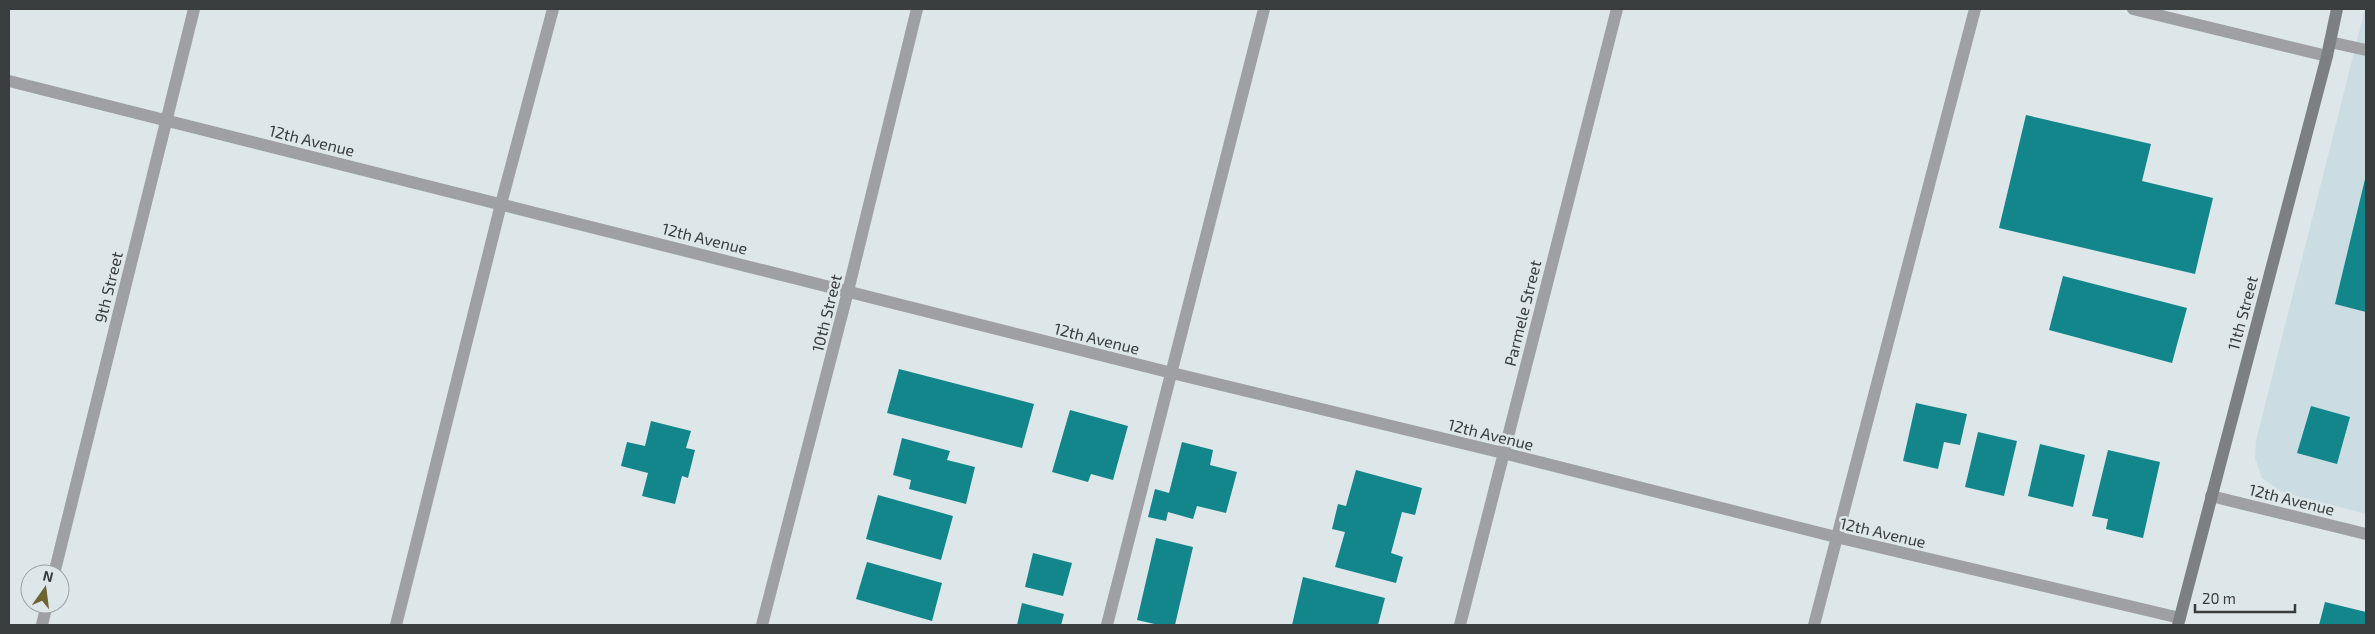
<svg xmlns="http://www.w3.org/2000/svg" width="2375" height="634" font-family="'Exo 2',sans-serif">
<style>
.built{fill:#cbdce3}
.building{fill:#12868b}
.lines{fill:none;stroke-linecap:round;stroke-linejoin:round}
.service{stroke:#9ea0a3;stroke-width:12}
.minor{stroke:#9ea0a3;stroke-width:12}
.tertiary{stroke:#9ea0a3;stroke-width:12}
.secondary{stroke:#7c8083;stroke-width:12}
.labels{text-anchor:middle;dominant-baseline:central;stroke-width:5;stroke-linejoin:round;paint-order:stroke}
.street-label{font-size:16px;fill:#393d3e;stroke:#dde6e9}
</style>
<rect width="100%" height="100%" fill="#dde6e9"/>
<path class="built" d="M2365 9H2366V514L2282 492 2262 478 2255 458 2256 441Z"/>
<path class="building" d="M2026 115 2151 144 2142 181 2213 198 2195 274 1999 228Z
M2366 175V312L2335 304Z
M2063 276 2187 308 2172 363 2049 330Z
M899 369 1034 404 1022 448 887 413Z
M1916 403 1967 414 1960 445 1944 442 1938 469 1903 461Z
M2311 406 2350 417 2337 464 2297 453Z
M1070 410 1128 426 1113 480 1091 474 1088 482 1052 472Z
M651 421 691 431 686 448 695 450 688 478 682 476 675 504 642 496 648 473 621 466 627 442 645 446Z
M1978 432 2017 441 2004 496 1965 487Z
M902 438 950 451 947 460 975 467 966 504 909 489 911 480 893 475Z
M1182 442 1213 450 1210 465 1237 472 1226 513 1197 506 1193 519 1168 512 1166 521 1148 517 1155 489 1169 493Z
M2040 444 2085 455 2073 507 2028 496Z
M2108 450 2160 462 2143 538 2106 529 2108 519 2092 516Z
M1356 470 1422 488 1415 515 1402 512 1391 553 1403 557 1396 583 1335 567 1345 532 1332 529 1338 504 1346 506Z
M878 495 953 516 941 560 866 539Z
M1156 538 1193 547 1175 625H1159L1137 620Z
M1033 553 1072 563 1063 596 1025 587Z
M867 562 942 583 932 621 856 599Z
M1303 577 1385 598 1378 625H1292Z
M2325 602 2366 612V625H2319Z
M1022 603 1064 614 1061 625H1017Z"/>
<g class="lines">
<path class="service" d="M2330 42 2366 50
M396 625 501 204 553 9
M1107 625 1264 9
M1814 625 1975 9"/>
<path class="minor" d="M2133 9 2327 56
M9 81 1172 373 1503 453 1836 537 2180 618
M2211 496 2366 534
M762 625 848 291 917 9
M1460 625 1617 9"/>
<path class="tertiary" d="M54 574 194 9
M42 625 47 604"/>
<path class="secondary" d="M2178 625 2327 56 2337 9"/>
</g>
<g class="labels">
<g class="street-label">
<text transform="translate(312 140) rotate(14)">12th Avenue</text>
<text transform="translate(705 238) rotate(14)">12th Avenue</text>
<text transform="translate(108 287) rotate(-76)">9th Street</text>
<text transform="translate(826 313) rotate(-76)">10th Street</text>
<text transform="translate(1522 313) rotate(-76)">Parmele Street</text>
<text transform="translate(2242 313) rotate(-75)">11th Street</text>
<text transform="translate(1097 338) rotate(14)">12th Avenue</text>
<text transform="translate(1491 434) rotate(14)">12th Avenue</text>
<text transform="translate(2292 499) rotate(14)">12th Avenue</text>
<text transform="translate(1883 532) rotate(13)">12th Avenue</text>
</g>
</g>
<rect width="2375" height="634" fill="none" stroke="#393d3e" stroke-width="20"/>
<g transform="translate(45 589) rotate(14)"><circle r="24" fill="#dde6e9" stroke="#9ba2a5"/>
<path d="M0-4L9 19L0 12L-9 19Z" fill="#6d6431"/>
<text y="-8" font-size="14" font-weight="bold" text-anchor="middle" fill="#393d3e">N</text>
</g>
<path d="M2195 604v8h100v-8" fill="none" stroke="#393d3e" stroke-width="2.5"/>
<text x="2202" y="604" font-size="15" fill="#393d3e" stroke="#dde6e9" stroke-width="4" paint-order="stroke">20 m</text>
</svg>
